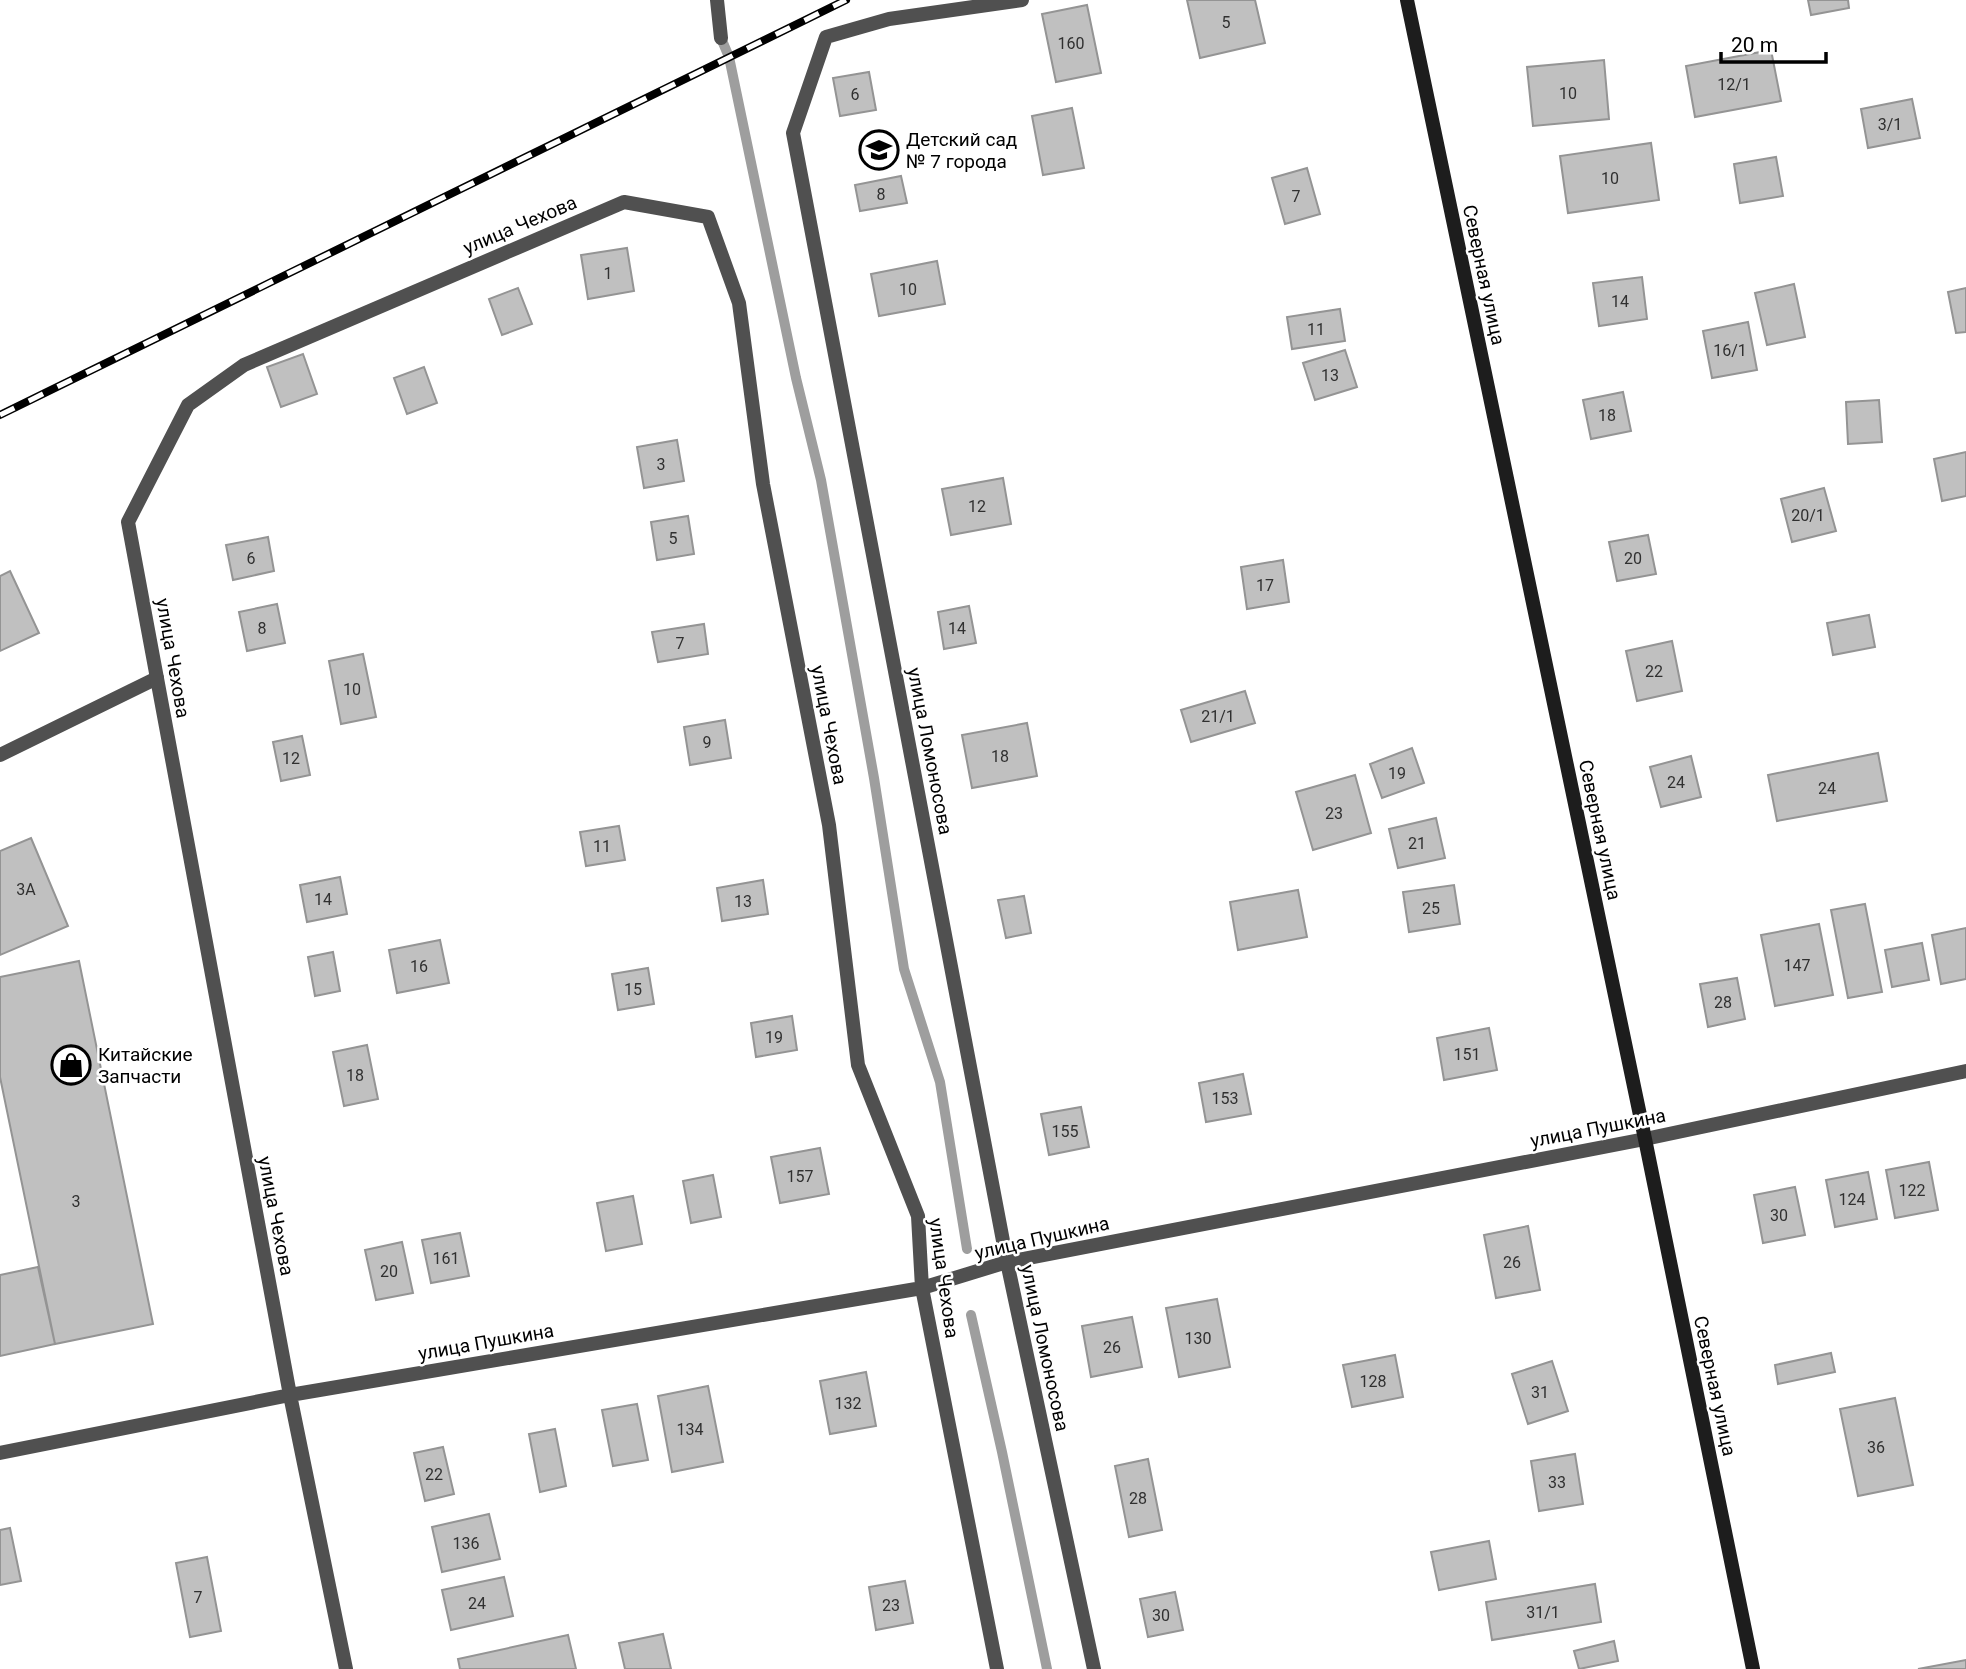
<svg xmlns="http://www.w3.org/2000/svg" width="1966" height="1669" font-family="Roboto,sans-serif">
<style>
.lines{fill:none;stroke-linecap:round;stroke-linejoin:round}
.stream{stroke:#9e9e9e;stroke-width:10}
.building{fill:#c0c0c0;stroke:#949494;stroke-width:2}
.service{stroke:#505050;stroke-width:14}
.minor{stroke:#505050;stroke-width:14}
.secondary{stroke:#1d1d1d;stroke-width:14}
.rail-casing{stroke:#000;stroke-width:8}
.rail{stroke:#fff;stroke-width:5;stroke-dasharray:16;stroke-linecap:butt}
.labels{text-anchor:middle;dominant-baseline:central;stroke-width:5;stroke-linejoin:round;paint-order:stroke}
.number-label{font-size:16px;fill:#303030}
.poi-label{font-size:19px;fill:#000;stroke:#fff;text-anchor:start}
.street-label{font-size:19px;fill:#000;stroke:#fff}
</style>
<rect width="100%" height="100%" fill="#fff"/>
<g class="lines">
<path class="stream" d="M721 38 729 57 796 378 821 480 874 778 904 969 940 1082 967 1249
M971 1315 1002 1452 1047 1669"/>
</g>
<path class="building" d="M1187 0H1255L1265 43 1200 58Z
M1808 0H1848L1849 8 1811 15Z
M1087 5 1101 73 1056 82 1042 14Z
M1771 50 1781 101 1695 117 1686 66Z
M1604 60 1609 119 1533 126 1527 67Z
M869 72 876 110 840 116 833 78Z
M1912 99 1920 138 1868 148 1861 109Z
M1072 108 1084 168 1043 175 1032 116Z
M1651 143 1659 200 1568 213 1560 156Z
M1776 157 1783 196 1740 203 1734 164Z
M1307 168 1320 214 1285 224 1272 178Z
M901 176 907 203 860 211 855 185Z
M627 248 634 291 588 299 581 255Z
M937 261 945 304 879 316 871 274Z
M1642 277 1647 319 1599 326 1593 283Z
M1794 284 1805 337 1767 345 1755 293Z
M518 288 532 324 502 335 489 299Z
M1966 288V332L1956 333 1948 292Z
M1340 309 1345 341 1292 349 1287 317Z
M1748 322 1757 370 1712 378 1703 331Z
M1345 350 1357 387 1315 400 1303 363Z
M303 354 317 394 281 407 267 367Z
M424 367 437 403 407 414 394 378Z
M1623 392 1631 431 1591 439 1583 400Z
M1879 400 1882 442 1848 444 1846 402Z
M677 440 684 481 644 488 637 447Z
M1966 452V496L1942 501 1934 459Z
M1003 478 1011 524 951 535 942 489Z
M1824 488 1836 531 1792 542 1781 499Z
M688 516 694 554 657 560 651 522Z
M1648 535 1656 574 1617 581 1609 542Z
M268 537 274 571 233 580 226 545Z
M1283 560 1289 602 1247 609 1241 567Z
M10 571 39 633 0 651V576Z
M277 604 285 643 247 651 239 612Z
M969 606 976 643 944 649 938 612Z
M1869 615 1875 647 1833 655 1827 623Z
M704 624 708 654 658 662 652 632Z
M1672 641 1682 691 1637 701 1626 651Z
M363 654 376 717 341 724 329 661Z
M1245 691 1255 723 1191 742 1181 710Z
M725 720 731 758 690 765 684 727Z
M1027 723 1037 776 972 788 962 735Z
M302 736 310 775 281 781 273 742Z
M1412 748 1424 783 1382 798 1370 764Z
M1878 753 1887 801 1777 821 1768 775Z
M1691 756 1701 797 1661 807 1650 767Z
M1355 775 1371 833 1313 850 1296 792Z
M1436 818 1445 858 1398 868 1389 829Z
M619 826 625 860 586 866 580 832Z
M31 838 68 926 0 955V851Z
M340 877 347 914 307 922 300 885Z
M763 880 768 914 722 921 717 888Z
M1454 885 1460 924 1409 932 1403 892Z
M1298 890 1307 937 1238 950 1230 902Z
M1024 896 1031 933 1006 938 998 900Z
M1865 904 1882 992 1848 998 1831 910Z
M1819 924 1833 995 1775 1006 1761 935Z
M1966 928V979L1941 984 1932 935Z
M440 940 449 983 397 993 389 950Z
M1922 943 1929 980 1892 987 1885 950Z
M333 952 340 991 315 996 308 957Z
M79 961 153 1324 55 1344 0 1077V977Z
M648 968 654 1004 618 1010 612 974Z
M1737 978 1745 1019 1708 1027 1700 984Z
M792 1016 797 1050 756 1057 751 1023Z
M1489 1028 1497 1070 1444 1080 1437 1038Z
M367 1045 378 1099 344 1106 333 1052Z
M1243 1074 1251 1114 1206 1122 1199 1083Z
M1081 1107 1089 1147 1049 1155 1041 1114Z
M820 1148 829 1194 780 1203 771 1157Z
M1929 1162 1938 1210 1895 1218 1886 1170Z
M1868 1172 1877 1219 1835 1227 1826 1180Z
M713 1175 721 1217 691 1223 683 1181Z
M1795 1187 1805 1235 1763 1243 1754 1195Z
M633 1196 642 1244 606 1251 597 1203Z
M1528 1226 1540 1290 1496 1298 1484 1235Z
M460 1233 469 1276 431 1283 422 1240Z
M402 1242 413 1293 376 1300 365 1250Z
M38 1267 55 1344 0 1356V1275Z
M1217 1299 1230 1367 1179 1377 1166 1308Z
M1132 1317 1142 1367 1091 1377 1082 1326Z
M1831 1353 1835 1372 1778 1384 1775 1365Z
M1395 1355 1403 1397 1352 1407 1343 1365Z
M1552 1361 1568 1411 1528 1424 1512 1374Z
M866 1372 876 1426 830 1434 820 1381Z
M708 1386 723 1462 672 1472 658 1396Z
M1895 1398 1913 1485 1858 1496 1840 1409Z
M637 1404 648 1460 613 1466 602 1410Z
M555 1429 566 1486 540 1492 529 1434Z
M443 1447 454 1494 425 1501 414 1453Z
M1575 1454 1583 1504 1539 1511 1531 1461Z
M1148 1459 1162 1530 1129 1537 1115 1466Z
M489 1514 500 1559 442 1572 432 1527Z
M10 1528 21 1581 0 1585V1530Z
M1489 1541 1496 1579 1439 1590 1431 1552Z
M207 1557 221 1631 190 1637 176 1563Z
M504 1577 513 1616 451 1630 442 1590Z
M905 1581 913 1623 876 1630 869 1587Z
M1595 1584 1601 1622 1492 1640 1486 1602Z
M1175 1592 1183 1630 1148 1637 1140 1599Z
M663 1634 671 1669H625L619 1643Z
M568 1635 576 1669H460L458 1659Z
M1614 1641 1618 1661 1579 1669 1574 1651Z
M1966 1660V1669H1918Z"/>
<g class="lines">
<path class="service" d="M717 0 721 38
M0 755 157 678"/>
<path class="minor" d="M1022 0 889 19 826 37 793 133 1007 1262 1094 1669
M0 1453 290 1395 922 1288 1007 1262 1645 1139 1966 1071
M346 1669 290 1395 128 522 188 405 244 365 624 202 708 217 739 303 763 484 829 825 858 1065 918 1216 922 1288 997 1669"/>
<path class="secondary" d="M1407 0 1645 1139 1753 1669"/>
<g class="rail-casing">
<path id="rail" d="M0 415 846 0"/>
</g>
<use href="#rail" class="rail"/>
</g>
<defs>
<g id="school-ring" transform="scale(2.0125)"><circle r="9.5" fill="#fff" stroke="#000" stroke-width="1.5"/><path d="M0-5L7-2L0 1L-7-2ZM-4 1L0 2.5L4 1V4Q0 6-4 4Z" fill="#000"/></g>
<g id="shop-ring" transform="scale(2.0125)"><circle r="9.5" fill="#fff" stroke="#000" stroke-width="1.5"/><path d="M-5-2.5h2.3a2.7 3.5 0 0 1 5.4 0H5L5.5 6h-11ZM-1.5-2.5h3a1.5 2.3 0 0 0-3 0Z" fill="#000"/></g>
</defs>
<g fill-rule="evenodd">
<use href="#school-ring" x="879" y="150"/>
<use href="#shop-ring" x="71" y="1065"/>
</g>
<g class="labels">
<g class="number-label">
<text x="1226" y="22">5</text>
<text x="1071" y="43">160</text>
<text x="1734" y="84">12/1</text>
<text x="1568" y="93">10</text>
<text x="855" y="94">6</text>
<text x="1890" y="124">3/1</text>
<text x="1610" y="178">10</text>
<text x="881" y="194">8</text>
<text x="1296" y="196">7</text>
<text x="608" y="273">1</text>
<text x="908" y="289">10</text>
<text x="1620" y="301">14</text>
<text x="1316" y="329">11</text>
<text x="1730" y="350">16/1</text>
<text x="1330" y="375">13</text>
<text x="1607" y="415">18</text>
<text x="661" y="464">3</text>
<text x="977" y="506">12</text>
<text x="1808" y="515">20/1</text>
<text x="673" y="538">5</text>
<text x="251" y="558">6</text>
<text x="1633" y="558">20</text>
<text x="1265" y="585">17</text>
<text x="262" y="628">8</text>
<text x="957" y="628">14</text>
<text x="680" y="643">7</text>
<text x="1654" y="671">22</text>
<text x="352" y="689">10</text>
<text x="1218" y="716">21/1</text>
<text x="707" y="742">9</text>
<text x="1000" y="756">18</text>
<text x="291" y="758">12</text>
<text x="1397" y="773">19</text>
<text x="1676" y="782">24</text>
<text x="1827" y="788">24</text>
<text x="1334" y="813">23</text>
<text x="1417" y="843">21</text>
<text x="602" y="846">11</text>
<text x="26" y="889">3А</text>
<text x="323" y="899">14</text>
<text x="743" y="901">13</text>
<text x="1431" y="908">25</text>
<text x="1797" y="965">147</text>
<text x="419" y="966">16</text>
<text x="633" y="989">15</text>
<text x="1723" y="1002">28</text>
<text x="774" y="1037">19</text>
<text x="1467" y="1054">151</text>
<text x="355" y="1075">18</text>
<text x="1225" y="1098">153</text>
<text x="1065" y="1131">155</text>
<text x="800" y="1176">157</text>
<text x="1912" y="1190">122</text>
<text x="1852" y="1199">124</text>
<text x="76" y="1201">3</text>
<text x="1779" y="1215">30</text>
<text x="446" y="1258">161</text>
<text x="1512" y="1262">26</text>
<text x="389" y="1271">20</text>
<text x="1198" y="1338">130</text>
<text x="1112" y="1347">26</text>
<text x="1373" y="1381">128</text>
<text x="1540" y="1392">31</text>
<text x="848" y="1403">132</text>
<text x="690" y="1429">134</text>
<text x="1876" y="1447">36</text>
<text x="434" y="1474">22</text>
<text x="1557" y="1482">33</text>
<text x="1138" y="1498">28</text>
<text x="466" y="1543">136</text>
<text x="198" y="1597">7</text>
<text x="477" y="1603">24</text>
<text x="891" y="1605">23</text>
<text x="1543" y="1612">31/1</text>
<text x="1161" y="1615">30</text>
</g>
<g class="poi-label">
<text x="906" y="139">Детский сад<tspan x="906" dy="22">№ 7 города</tspan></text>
<text x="98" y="1054">Китайские<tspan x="98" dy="22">Запчасти</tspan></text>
</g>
<g class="street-label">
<text transform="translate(520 225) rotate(-23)">улица Чехова</text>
<text transform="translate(1484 275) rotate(78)">Северная улица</text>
<text transform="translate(173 658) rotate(80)">улица Чехова</text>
<text transform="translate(829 725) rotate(79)">улица Чехова</text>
<text transform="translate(930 751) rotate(79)">улица Ломоносова</text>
<text transform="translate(1600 830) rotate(78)">Северная улица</text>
<text transform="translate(1598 1128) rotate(-11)">улица Пушкина</text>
<text transform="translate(276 1216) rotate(79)">улица Чехова</text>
<text transform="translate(1042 1238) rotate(-13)">улица Пушкина</text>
<text transform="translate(944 1278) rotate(82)">улица Чехова</text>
<text transform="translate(486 1342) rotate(-10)">улица Пушкина</text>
<text transform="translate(1045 1348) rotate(78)">улица Ломоносова</text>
<text transform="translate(1715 1386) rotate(78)">Северная улица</text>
</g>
</g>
<path d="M1721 52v10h105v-10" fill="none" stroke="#000000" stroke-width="3.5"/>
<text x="1731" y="52" font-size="21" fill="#000000" stroke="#ffffff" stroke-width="5" paint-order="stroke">20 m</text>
</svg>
